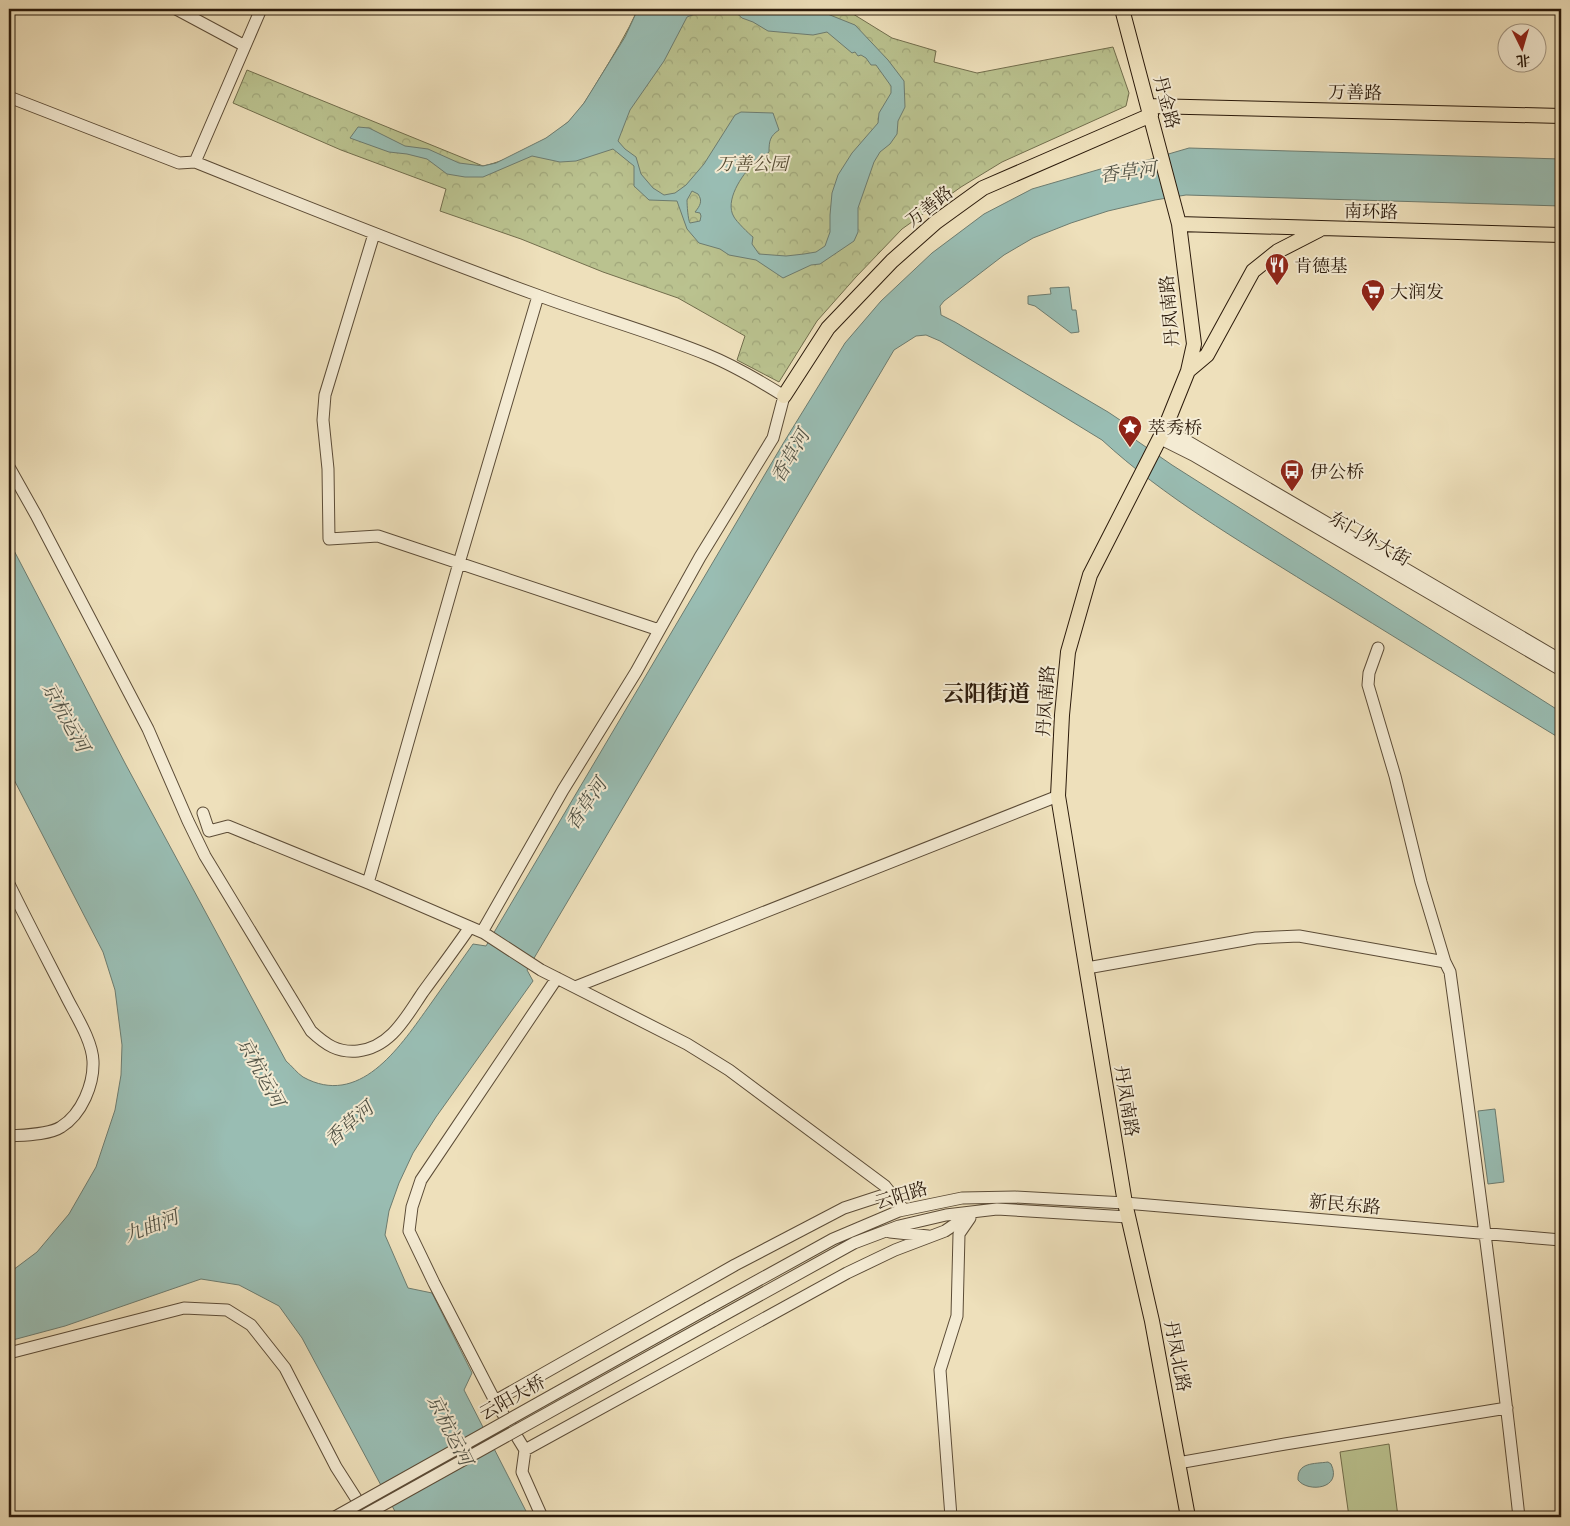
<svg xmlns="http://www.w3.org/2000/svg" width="1570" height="1526" font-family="'EB Garamond','Noto Serif SC',serif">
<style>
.green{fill:#bac28f;stroke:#726e4d}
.park{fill:url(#park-crowns);stroke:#726e4d}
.water{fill:#99bdb3;stroke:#6d7c70;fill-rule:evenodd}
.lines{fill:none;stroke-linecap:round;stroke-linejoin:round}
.minor-casing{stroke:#5c4c37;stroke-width:13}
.major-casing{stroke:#2b1a0b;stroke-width:16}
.minor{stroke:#f4ebd3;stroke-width:11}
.major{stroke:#eee0bb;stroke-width:14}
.minor-bridge-casing{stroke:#5c4c37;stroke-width:13;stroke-linecap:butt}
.minor-bridge{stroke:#f4ebd3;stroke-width:11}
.labels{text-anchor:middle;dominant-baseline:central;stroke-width:4;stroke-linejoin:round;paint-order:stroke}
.street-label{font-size:18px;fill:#2b1a0b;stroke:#f4ebd3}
.park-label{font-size:18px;font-style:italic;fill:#564c33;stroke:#f4ebd3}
.poi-label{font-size:18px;fill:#2b1a0b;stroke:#f4ebd3;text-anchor:start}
.water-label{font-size:19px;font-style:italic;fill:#525346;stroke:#f4ebd3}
.district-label{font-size:22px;font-weight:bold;fill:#2b1a0b;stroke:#f4ebd3}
</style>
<defs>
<pattern id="park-crowns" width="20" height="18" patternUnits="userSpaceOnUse" patternTransform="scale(1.25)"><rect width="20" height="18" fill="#bac28f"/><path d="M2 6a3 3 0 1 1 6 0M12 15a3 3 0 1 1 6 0" fill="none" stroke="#a0a67a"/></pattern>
</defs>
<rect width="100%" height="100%" fill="#eee0bb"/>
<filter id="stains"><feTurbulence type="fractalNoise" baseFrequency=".004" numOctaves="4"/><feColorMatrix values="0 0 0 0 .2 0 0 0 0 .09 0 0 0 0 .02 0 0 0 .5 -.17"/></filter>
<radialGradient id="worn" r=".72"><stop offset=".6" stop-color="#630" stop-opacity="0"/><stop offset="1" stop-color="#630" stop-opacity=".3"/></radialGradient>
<path class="green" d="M1389 1444 1398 1517H1349L1340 1452Z"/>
<path class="park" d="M638 9H845L892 38 936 51 934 62 977 73 1113 47 1129 93 1126 106 1002 162 961 187 902 229 856 277 817 321 779 382 737 360 745 336 678 298 603 272 521 239 440 211 446 189 341 150 233 103 247 70 483 166C511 160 547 141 568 122 581 110 590 94 599 79 613 56 627 33 638 9Z"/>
<path class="water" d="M638 9H693L695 14 687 17 664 61 630 110 618 141 625 149 636 157 641 174 653 188 664 195 675 193 686 185 704 164 735 115 741 112 773 113 779 130C770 136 769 141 769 152 764 157 758 159 753 164 742 175 724 201 734 217 736 221 749 234 753 237L752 244 759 254 786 256 804 254 816 252 825 246 830 232V215L832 193 838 175 852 153 878 123 879 113 891 93V86L876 65H871L866 58 861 55 858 56 855 52 852 53 827 32 813 35 768 31 753 22 742 18 732 9H815L855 25 888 60 904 81 905 107 898 121 897 134 890 144 880 152 874 162 858 208V232L854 241 820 264 811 265 783 278 756 260 729 255 720 249 699 243 687 229 677 201 649 200 634 186V166L613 149 576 161 560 162 532 156 483 177H465L447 174 427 159 407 154 389 152 350 138 358 127 369 128 405 146 428 149 459 163 483 166 496 163 546 138 568 122 584 103 625 37ZM692 191 698 194C703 201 700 206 695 212L700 213 701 216 700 221 690 223C688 220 687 205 687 200Z
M1189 148 1561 159V206L1186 195 1155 200 1108 211 1071 223 1033 238 1004 255 944 301 940 306 941 315 955 322 1108 412 1120 420 1127 434 1172 465 1561 712V739C1477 688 1393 636 1310 585 1238 540 1164 497 1102 440L940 341 926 335 916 336 894 350 527 970 533 981 436 1117 413 1153 399 1183 389 1211 385 1235 408 1288 432 1293 472 1373 464 1390 529 1517H398L302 1338 279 1306 239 1285 201 1279 65 1326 9 1341V1273L37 1252 69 1214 96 1167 115 1110 121 1075 122 1045 115 990 103 952 9 770V541L126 765 286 1061C292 1066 297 1073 303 1077 359 1108 399 1048 427 1009 442 987 458 966 473 944L486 946 784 442 845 343 881 301 932 253 984 214 1032 189 1104 168 1148 160Z
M1069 287 1072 310H1076L1079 332 1071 333 1035 306 1028 304V296L1051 294 1050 288Z
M1495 1109 1504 1182 1488 1184 1478 1111Z
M1328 1462 1331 1464C1343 1489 1308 1493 1298 1480 1297 1462 1314 1464 1328 1462Z"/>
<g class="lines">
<g class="minor-casing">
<path id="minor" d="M176 9 245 46
M9 97 179 163 195 162C309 208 422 253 537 295 593 316 652 332 708 355 735 366 760 381 784 396L773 438 700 557 636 672 563 790 482 932
M195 162 261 9
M374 234 325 395 323 420 328 469 329 539 378 536 659 630
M1165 428 1561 660
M1159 438 1193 455 1561 670
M9 467 36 515 148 729 188 821 205 856 311 1031C326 1045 338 1053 358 1051 391 1047 406 1017 423 992 439 970 455 949 470 927
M1378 648 1369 673 1368 685 1395 776 1421 882 1445 962
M203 813 209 831 228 826 368 883 470 927 484 933 541 970 687 1044 729 1070 885 1186 904 1210
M368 883 459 563 538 296
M9 884C27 921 46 957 65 994 74 1013 92 1039 93 1061 94 1084 82 1114 61 1127 49 1135 23 1135 9 1136
M1087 968 1256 938 1299 936 1445 962 1450 972C1475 1153 1499 1335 1519 1517
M575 987 1058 796
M890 1232 928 1236
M708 1308 833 1239 899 1211 962 1198 1015 1197 1125 1203 1561 1240
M713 1321 854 1243 899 1226 946 1215 997 1209 1128 1217
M9 1353 184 1308 227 1310 251 1325 285 1368 336 1467 368 1517
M495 1401 735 1265 844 1208 890 1193
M525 1450 847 1273 895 1250 945 1231 973 1212
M1178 1463 1285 1444 1507 1408
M542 1517 522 1472 525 1450 495 1401 434 1283 409 1231 412 1207 421 1180 557 978
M951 1517 940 1370 957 1316 959 1234 970 1218"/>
</g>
<g class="major-casing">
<path id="major" d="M1122 9 1179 224 1194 344 1188 371 1165 428 1090 575 1068 652 1062 715 1058 796 1125 1203 1152 1321 1188 1517
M1149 106 1561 116
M1179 224 1561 235
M1188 371 1207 355 1253 271 1278 251 1319 230
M784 396 828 328 892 261 936 222 983 188 1151 115"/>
</g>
<use href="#minor" class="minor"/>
<use href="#major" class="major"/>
<g class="minor-bridge-casing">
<path id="minor-bridge" d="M335 1517 708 1308
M361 1517 713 1321"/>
</g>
<use href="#minor-bridge" class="minor-bridge"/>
</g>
<defs>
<g id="restaurant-pin" transform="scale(1.25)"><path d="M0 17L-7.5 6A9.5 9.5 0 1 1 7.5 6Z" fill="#8f2418" stroke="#f4ebd3"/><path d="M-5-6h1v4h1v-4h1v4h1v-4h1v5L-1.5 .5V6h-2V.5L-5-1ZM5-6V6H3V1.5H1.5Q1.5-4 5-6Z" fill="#fff"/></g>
<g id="supermarket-pin" transform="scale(1.25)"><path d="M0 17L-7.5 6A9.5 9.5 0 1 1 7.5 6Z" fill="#8f2418" stroke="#f4ebd3"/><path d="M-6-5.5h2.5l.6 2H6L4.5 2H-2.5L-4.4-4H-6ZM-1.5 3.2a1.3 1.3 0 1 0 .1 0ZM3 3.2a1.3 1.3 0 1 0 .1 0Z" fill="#fff"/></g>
<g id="sight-pin" transform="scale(1.25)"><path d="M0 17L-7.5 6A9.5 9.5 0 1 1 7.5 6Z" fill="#8f2418" stroke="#f4ebd3"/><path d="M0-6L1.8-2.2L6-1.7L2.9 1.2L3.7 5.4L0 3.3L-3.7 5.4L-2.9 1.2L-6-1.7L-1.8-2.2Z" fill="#fff"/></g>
<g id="bus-pin" transform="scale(1.25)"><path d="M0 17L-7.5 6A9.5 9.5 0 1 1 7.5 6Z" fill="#8f2418" stroke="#f4ebd3"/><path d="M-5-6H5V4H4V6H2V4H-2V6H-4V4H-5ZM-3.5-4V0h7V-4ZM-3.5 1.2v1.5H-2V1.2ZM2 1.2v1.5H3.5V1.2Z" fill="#fff"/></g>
</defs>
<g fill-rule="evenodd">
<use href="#restaurant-pin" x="1277" y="265"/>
<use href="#supermarket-pin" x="1373" y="291"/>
<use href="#sight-pin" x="1130" y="427"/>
<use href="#bus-pin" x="1292" y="471"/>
</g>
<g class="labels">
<g class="street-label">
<text transform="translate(1355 92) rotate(1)">万善路</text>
<text transform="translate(1167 102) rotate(75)">丹金路</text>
<text transform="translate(929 206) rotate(-38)">万善路</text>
<text transform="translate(1371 211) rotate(1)">南环路</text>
<text transform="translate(1169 311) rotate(-95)">丹凤南路</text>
<text transform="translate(1370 538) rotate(30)">东门外大街</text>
<text transform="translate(1045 701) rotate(-86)">丹凤南路</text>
<text transform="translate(1127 1101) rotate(81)">丹凤南路</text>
<text transform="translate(901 1195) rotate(-17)">云阳路</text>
<text transform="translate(1345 1204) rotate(5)">新民东路</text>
<text transform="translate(1178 1356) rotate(79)">丹凤北路</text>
<text transform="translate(512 1397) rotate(-29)">云阳大桥</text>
</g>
<g class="park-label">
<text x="752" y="163">万善公园</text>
</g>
<g class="poi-label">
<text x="1294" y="265">肯德基</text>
<text x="1390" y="291">大润发</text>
<text x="1148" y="427">萃秀桥</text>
<text x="1310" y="471">伊公桥</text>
</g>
<g class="water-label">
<text transform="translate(1128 172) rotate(-7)">香草河</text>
<text transform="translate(790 456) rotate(-60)">香草河</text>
<text transform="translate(66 717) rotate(61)">京杭运河</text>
<text transform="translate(586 804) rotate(-56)">香草河</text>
<text transform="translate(261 1072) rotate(61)">京杭运河</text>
<text transform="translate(349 1124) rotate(-41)">香草河</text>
<text transform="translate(151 1226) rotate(-21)">九曲河</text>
<text transform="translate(450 1430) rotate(63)">京杭运河</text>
</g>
<g class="district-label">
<text x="986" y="693">云阳街道</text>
</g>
</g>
<rect width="1570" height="1526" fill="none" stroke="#eee0bb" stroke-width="30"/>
<rect x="10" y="10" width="1550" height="1506" fill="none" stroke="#2b1a0b" stroke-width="2.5"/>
<rect x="15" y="15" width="1540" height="1496" fill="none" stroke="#2b1a0b"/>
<g transform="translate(1522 48) rotate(175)"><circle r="24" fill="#f4ebd3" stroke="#a49783"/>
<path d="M0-4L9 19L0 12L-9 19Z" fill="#8f2418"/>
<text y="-8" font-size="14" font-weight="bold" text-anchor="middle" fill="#2b1a0b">北</text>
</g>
<rect width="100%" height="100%" filter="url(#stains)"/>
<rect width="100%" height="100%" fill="url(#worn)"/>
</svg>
